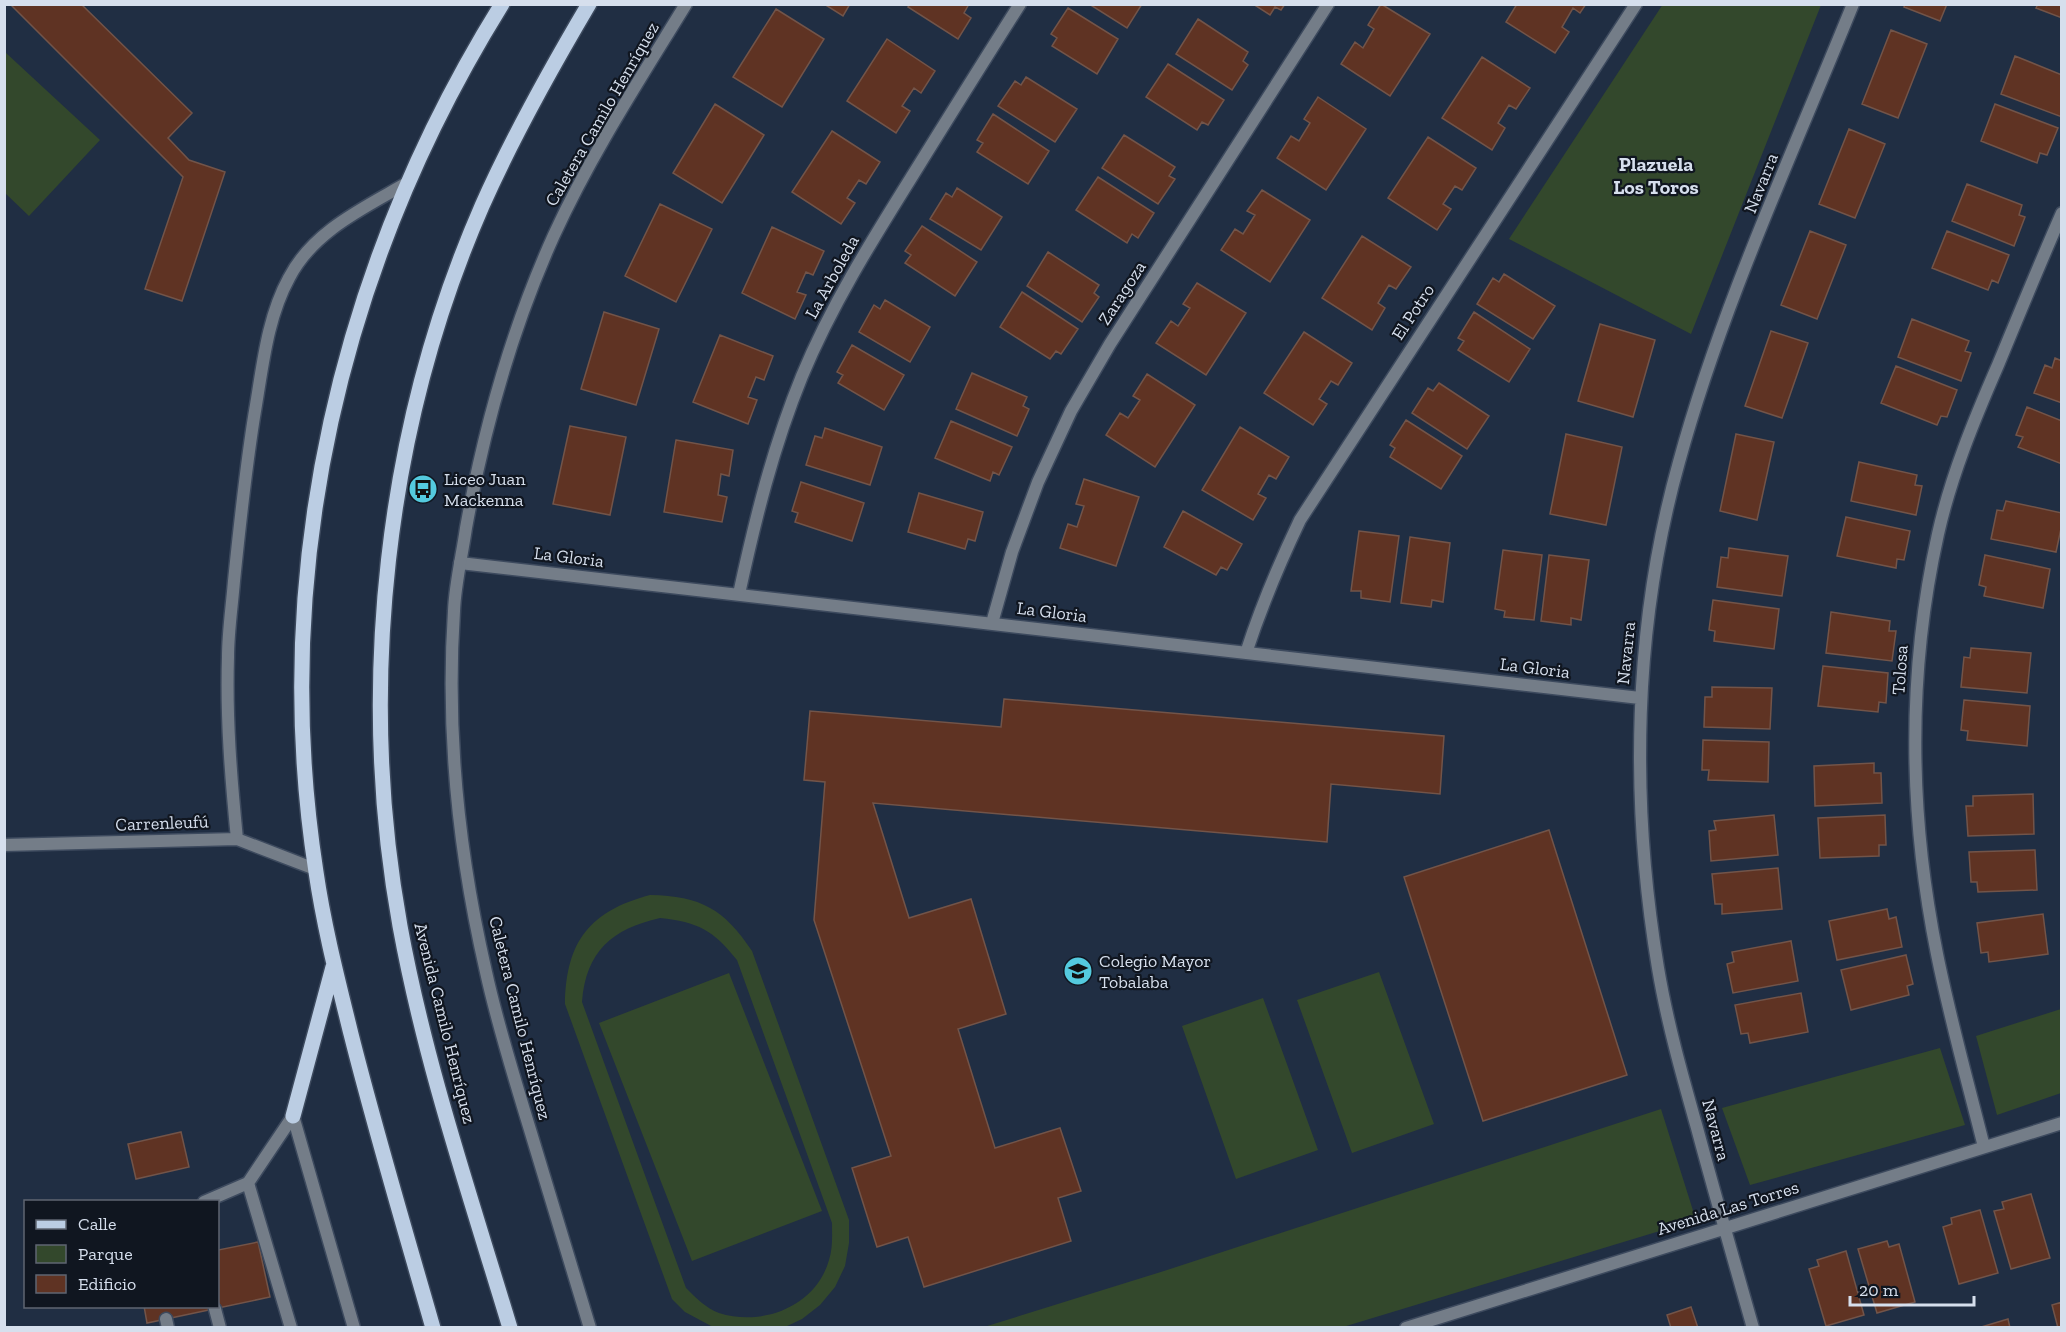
<svg xmlns="http://www.w3.org/2000/svg" width="2066" height="1332" font-family="'Zilla Slab',serif">
<style>
.green{fill:#33482c;fill-rule:evenodd}
.building{fill:#5f3323;stroke:#725449;stroke-width:1.5}
.lines{fill:none;stroke-linecap:round;stroke-linejoin:round}
.service-casing{stroke:#3d4a5e;stroke-width:15}
.minor-casing{stroke:#3d4a5e;stroke-width:15}
.tertiary-casing{stroke:#3d4a5e;stroke-width:15}
.primary-casing{stroke:#3d4a5e;stroke-width:18}
.service{stroke:#747d88;stroke-width:12}
.minor{stroke:#747d88;stroke-width:12}
.tertiary{stroke:#747d88;stroke-width:12}
.primary{stroke:#bbcde3;stroke-width:15}
.labels{text-anchor:middle;dominant-baseline:central;stroke-width:4.5;stroke-linejoin:round;paint-order:stroke}
.street-label{font-size:18px;fill:#d6dfed;stroke:#101620}
.poi-label{font-size:18px;fill:#d6dfed;stroke:#101620;text-anchor:start}
.neighbourhood-label{font-size:20px;font-weight:bold;fill:#d6dfed;stroke:#101620}
</style>
<rect width="100%" height="100%" fill="#202e43"/>
<path class="green" d="M1663 4 1821 5 1691 334 1509 239Z
M5 52 100 140 29 216 5 193Z
M650 895C701 896 724 909 752 951L849 1220V1243L845 1266 835 1287 820 1305 802 1319 785 1327H713L685 1312 672 1299 565 1004C566 941 590 911 650 895ZM660 918C698 922 713 930 737 960L832 1223C832 1235 833 1248 829 1260 816 1306 763 1327 719 1313 706 1308 696 1298 686 1288L582 1002C586 951 612 929 660 918Z
M1379 972 1434 1124 1352 1153 1297 1000Z
M729 973 822 1211 692 1261 599 1023Z
M1263 998 1318 1150 1236 1179 1182 1026Z
M2061 1009V1093L1997 1115 1976 1036Z
M1940 1048 1965 1125 1750 1185 1722 1108Z
M1661 1109 1696 1220 1343 1327H984L1164 1271Z"/>
<path class="building" d="M10 4H81L192 113 168 138 189 160 225 172 182 301 145 289 183 177Z
M824 4H850L843 16Z
M910 4H969L964 13 971 18 958 39 908 7Z
M1089 4H1142L1127 28Z
M1253 4H1285L1281 10 1275 7 1270 15Z
M1381 4 1430 34 1390 96 1341 64 1355 42 1363 48 1374 29 1368 25Z
M1517 4H1586L1580 13 1573 8 1562 27 1569 32 1555 53 1506 22Z
M1905 4H1947L1940 21 1904 7Z
M2038 4H2062V18L2036 8Z
M1068 8 1118 39 1097 74 1052 46 1057 38 1051 34Z
M776 9 824 39 782 107 733 77Z
M1198 19 1248 52 1243 61 1248 65 1232 90 1176 54Z
M1891 30 1927 44 1898 118 1862 104Z
M887 39 935 71 921 93 914 88 902 106 910 111 896 133 847 101Z
M2015 56 2062 75V117L2001 94Z
M1482 57 1530 88 1516 109 1509 105 1498 123 1505 128 1492 150 1442 118Z
M1168 64 1224 100 1208 125 1202 122 1197 130 1146 97Z
M1026 77 1077 109 1055 142 998 106 1015 81 1021 85Z
M1318 97 1366 129 1326 190 1277 158 1291 136 1299 141 1310 123 1304 119Z
M715 104 764 135 722 203 673 173Z
M1995 104 2058 128 2047 155 2040 153 2037 163 1981 141Z
M993 114 1049 151 1028 184 977 152 983 143 977 140Z
M1849 129 1885 144 1855 218 1819 204Z
M832 131 880 162 866 184 859 180 847 198 855 203 841 224 792 192Z
M1124 135 1175 167 1169 176 1175 179 1158 204 1102 168Z
M1428 137 1476 168 1462 190 1455 186 1443 204 1451 209 1437 230 1388 198Z
M1098 177 1154 213 1138 238 1132 234 1127 243 1076 210Z
M1967 184 2022 205 2019 215 2025 217 2014 246 1952 221Z
M957 188 1002 217 981 250 930 219 946 193 952 197Z
M1262 190 1310 220 1270 282 1221 250 1235 229 1243 234 1255 215 1247 211Z
M660 204 712 229 676 302 625 276Z
M922 226 977 262 955 296 905 263 911 255 905 251Z
M772 227 824 251 813 275 806 272 797 292 806 295 795 319 742 293Z
M1810 231 1846 245 1817 319 1781 305Z
M1947 231 2009 255 1998 283 1992 280 1988 290 1932 268Z
M1362 236 1411 267 1396 289 1389 285 1378 303 1385 308 1372 330 1322 298Z
M1048 252 1099 285 1094 293 1099 297 1082 322 1027 286Z
M1504 274 1555 306 1533 339 1477 304 1493 278 1499 282Z
M1197 283 1246 313 1206 375 1156 343 1171 321 1178 326 1190 308 1183 304Z
M1022 292 1078 329 1061 354 1056 351 1050 359 1000 327Z
M885 300 930 327 910 362 859 332 874 305 880 309Z
M604 312 659 329 636 405 581 389Z
M1474 312 1530 349 1509 382 1458 350 1464 341 1458 338Z
M1912 319 1969 341 1965 351 1971 353 1961 381 1898 357Z
M1600 324 1655 340 1633 417 1578 401Z
M1771 331 1808 343 1782 418 1745 406Z
M1304 332 1352 363 1338 385 1331 381 1319 399 1327 404 1313 425 1264 393Z
M720 335 773 356 764 380 756 377 748 397 757 400 748 424 693 402Z
M852 345 904 375 884 410 838 383 843 375 837 372Z
M2055 358 2062 361V403L2034 393 2045 365 2052 368Z
M1896 366 1957 390 1947 417 1941 416 1937 425 1881 403Z
M972 373 1027 397 1023 406 1029 409 1017 436 956 409Z
M1147 374 1195 405 1155 467 1106 435 1120 413 1128 418 1140 400 1133 396Z
M1439 383 1489 416 1467 449 1412 413 1428 388 1433 391Z
M2027 407 2062 421V464L2018 447 2023 437 2016 435Z
M1406 420 1462 456 1441 489 1390 457 1395 448 1390 445Z
M951 421 1012 447 999 475 993 472 990 481 935 458Z
M570 426 626 437 610 515 553 504Z
M1240 427 1289 457 1276 479 1269 475 1258 494 1266 498 1253 520 1202 490Z
M825 428 882 447 870 485 806 465 815 436 822 438Z
M1566 434 1622 447 1606 525 1550 514Z
M1736 434 1774 442 1757 520 1720 511Z
M676 440 733 450 729 476 721 474 718 495 727 497 722 522 664 512Z
M1859 462 1917 475 1915 485 1922 486 1916 515 1851 501Z
M1084 479 1139 497 1116 566 1060 548 1068 524 1077 527 1084 506 1076 504Z
M801 482 864 503 852 541 795 522 798 513 792 511Z
M919 493 983 512 975 541 968 539 965 549 908 532Z
M2006 501 2062 513V524L2056 552 1991 539 1997 510 2003 511Z
M1183 511 1242 544 1227 570 1221 567 1216 575 1164 547Z
M1846 517 1910 531 1904 560 1897 559 1896 568 1837 556Z
M1359 531 1399 536 1390 602 1361 598V591H1351Z
M1410 537 1450 543 1443 602 1432 600 1431 607 1401 603Z
M1729 548 1788 556 1782 596 1717 587 1721 557 1728 558Z
M1503 550 1542 555 1534 620 1504 617 1505 611 1495 609Z
M1549 555 1589 560 1581 620 1571 618V625L1541 621Z
M1985 555 2050 569 2043 608 1984 596 1986 587 1979 585Z
M1713 600 1779 609 1774 649 1714 641 1715 631 1709 630Z
M1831 612 1890 621 1889 631H1896L1892 661 1826 653Z
M1971 648 2031 653 2027 693 1961 687 1964 657 1970 658Z
M1823 666 1888 673 1886 703 1879 702 1878 712 1818 706Z
M1712 687 1772 688 1770 729 1704 727 1705 697H1712Z
M1004 699 1444 736 1440 794 1331 784 1327 842 873 803 909 918 971 899 1006 1014 958 1029 995 1148 1060 1128 1081 1191 1058 1198 1071 1241 924 1287 908 1237 877 1247 852 1168 891 1156 814 920 825 782 804 780 810 711 1001 727Z
M1964 700 2030 706 2027 746 1967 740 1968 731 1961 730Z
M1703 740 1769 742 1768 782 1708 780 1709 770H1702Z
M1874 763V773H1881L1882 803 1815 806 1814 766Z
M2033 794 2034 834 1968 836 1966 806H1973V796Z
M1774 815 1778 855 1711 861 1709 831 1716 830 1714 821Z
M1885 815 1886 845H1879V856L1820 858 1818 818Z
M1549 830 1627 1075 1483 1121 1404 877Z
M2035 850 2037 890 1978 892 1977 882H1971L1969 852Z
M1778 868 1782 909 1722 914V904H1715L1712 874Z
M1887 909 1889 919 1896 917 1902 947 1837 960 1829 921Z
M2043 914 2048 954 1989 962 1988 952 1981 953 1977 923Z
M1791 941 1798 981 1733 993 1727 964 1734 962 1732 952Z
M1906 955 1913 984 1907 986 1909 995 1851 1010 1841 970Z
M1801 993 1808 1032 1750 1043 1748 1033 1741 1034 1735 1005Z
M181 1132 189 1167 136 1179 128 1144Z
M2031 1194 2050 1258 2011 1269 1994 1211 2004 1209 2002 1202Z
M1980 1210 1998 1273 1959 1284 1943 1227 1952 1224 1951 1218Z
M1887 1241 1889 1247 1899 1244 1915 1302 1877 1313 1858 1249Z
M258 1242 270 1297 147 1323 144 1306H218V1250Z
M1846 1251 1864 1315 1826 1326 1809 1269 1819 1266 1817 1260Z
M2062 1302V1328H2058L2052 1305Z
M1691 1307 1698 1328H1671L1667 1315Z
M2008 1319 2010 1328H1978Z"/>
<g class="lines">
<g class="service-casing">
<path id="service" d="M204 1202 248 1183
M215 1309 220 1328
M166 1319 168 1328
M291 1328 248 1183 293 1116"/>
</g>
<g class="minor-casing">
<path id="minor" d="M460 563 1640 698
M739 594C755 520 773 447 802 376 831 306 871 242 911 178 947 120 983 62 1020 4
M992 623 1012 552 1038 482 1071 411 1110 344 1328 4
M1246 653C1261 607 1279 564 1300 520L1636 4
M237 839C231 778 226 718 228 657 228 632 232 606 234 581 240 522 246 463 256 405 263 363 268 316 289 278 313 231 364 208 407 183
M4 845 237 839 315 869
M293 1116 354 1328
M1984 1147C1968 1083 1950 1019 1937 954 1909 815 1907 673 1938 534 1951 476 1974 420 1998 365 2019 314 2040 263 2062 213
M1406 1328 2062 1123
M1753 1328C1734 1261 1715 1195 1697 1128 1682 1075 1667 1022 1658 968 1630 800 1633 626 1679 462 1722 305 1792 155 1853 4"/>
</g>
<g class="tertiary-casing">
<path id="tertiary" d="M590 1328C570 1263 551 1198 531 1133 515 1080 498 1027 486 972 459 855 446 731 454 611 455 584 462 556 466 528 484 428 512 328 554 235 591 154 640 79 686 4"/>
</g>
<g class="primary-casing">
<path id="primary" d="M293 1116 333 967
M433 1328C405 1230 376 1133 351 1034 338 981 324 927 316 872 269 569 341 263 502 4
M510 1328C470 1195 425 1063 400 926 357 688 385 428 482 206 513 136 550 70 589 4"/>
</g>
<use href="#service" class="service"/>
<use href="#minor" class="minor"/>
<use href="#tertiary" class="tertiary"/>
<use href="#primary" class="primary"/>
</g>
<defs>
<g id="bus-disc" transform="scale(1.5)"><circle r="9.5" fill="#54cade" stroke="#101620"/><path d="M-5-6H5V4H4V6H2V4H-2V6H-4V4H-5ZM-3.5-4V0h7V-4ZM-3.5 1.2v1.5H-2V1.2ZM2 1.2v1.5H3.5V1.2Z" fill="#111"/></g>
<g id="school-disc" transform="scale(1.5)"><circle r="9.5" fill="#54cade" stroke="#101620"/><path d="M0-5L7-2L0 1L-7-2ZM-4 1L0 2.5L4 1V4Q0 6-4 4Z" fill="#111"/></g>
</defs>
<g fill-rule="evenodd">
<use href="#bus-disc" x="423" y="489"/>
<use href="#school-disc" x="1078" y="971"/>
</g>
<g class="labels">
<g class="street-label">
<text transform="translate(602 114) rotate(-60)">Caletera Camilo Henríquez</text>
<text transform="translate(1761 183) rotate(-68)">Navarra</text>
<text transform="translate(832 277) rotate(-61)">La Arboleda</text>
<text transform="translate(1122 293) rotate(-57)">Zaragoza</text>
<text transform="translate(1413 312) rotate(-57)">El Potro</text>
<text transform="translate(569 557) rotate(7)">La Gloria</text>
<text transform="translate(1052 612) rotate(7)">La Gloria</text>
<text transform="translate(1626 653) rotate(-84)">Navarra</text>
<text transform="translate(1535 668) rotate(7)">La Gloria</text>
<text transform="translate(1900 670) rotate(-86)">Tolosa</text>
<text transform="translate(162 823) rotate(-2)">Carrenleufú</text>
<text transform="translate(520 1018) rotate(76)">Caletera Camilo Henríquez</text>
<text transform="translate(445 1023) rotate(76)">Avenida Camilo Henríquez</text>
<text transform="translate(1716 1130) rotate(75)">Navarra</text>
<text transform="translate(1728 1208) rotate(-17)">Avenida Las Torres</text>
</g>
<g class="poi-label">
<text x="444" y="479">Liceo Juan<tspan x="444" dy="21">Mackenna</tspan></text>
<text x="1099" y="961">Colegio Mayor<tspan x="1099" dy="21">Tobalaba</tspan></text>
</g>
<g class="neighbourhood-label">
<text x="1656" y="164">Plazuela<tspan x="1656" dy="23">Los Toros</tspan></text>
</g>
</g>
<rect width="2066" height="1332" fill="none" stroke="#d6dfed" stroke-width="12"/>
<rect x="24" y="1200" width="195" height="108" fill="#101620" stroke="#5f6672" stroke-width="1.5"/>
<rect x="36" y="1220" width="30" height="9" fill="#bbcde3" stroke="#5f6672" stroke-width="1.5"/>
<text x="78" y="1230" font-size="18" fill="#d6dfed">Calle</text>
<rect x="36" y="1245" width="30" height="18" fill="#33482c" stroke="#5f6672" stroke-width="1.5"/>
<text x="78" y="1260" font-size="18" fill="#d6dfed">Parque</text>
<rect x="36" y="1275" width="30" height="18" fill="#5f3323" stroke="#5f6672" stroke-width="1.5"/>
<text x="78" y="1290" font-size="18" fill="#d6dfed">Edificio</text>
<path d="M1850 1296v9h124v-9" fill="none" stroke="#d6dfed" stroke-width="3"/>
<text x="1859" y="1296" font-size="18" fill="#d6dfed" stroke="#101620" stroke-width="4.5" paint-order="stroke">20 m</text>
</svg>
